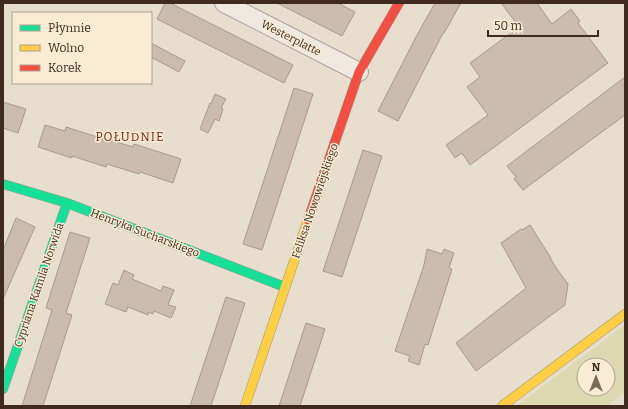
<svg xmlns="http://www.w3.org/2000/svg" width="628" height="409" font-family="Bitter,serif">
<style>
.green{fill:#dcd8af;fill-rule:evenodd}
.building{fill:#ccbbaf;stroke:#a9998d}
.lines{fill:none;stroke-linecap:round;stroke-linejoin:round}
.street-casing{stroke:#ada397;stroke-width:20}
.fast-casing{stroke:#9d9387;stroke-width:10}
.slow-casing{stroke:#9d9387;stroke-width:10}
.jam-casing{stroke:#9d9387;stroke-width:10}
.street{stroke:#efe9e1;stroke-width:18}
.fast{stroke:#16e098;stroke-width:9}
.slow{stroke:#ffcf43;stroke-width:9}
.jam{stroke:#f24e42;stroke-width:9}
.labels{text-anchor:middle;dominant-baseline:central;stroke-width:3;stroke-linejoin:round;paint-order:stroke}
.street-label{font-size:11px;fill:#3f2a1d;stroke:#f9ebd4}
.neighbourhood-label{font-size:12px;letter-spacing:1px;fill:#702117;stroke:#f9ebd4}
</style>
<rect width="100%" height="100%" fill="#e8dece"/>
<path class="green" d="M625 325V393L607 406H516ZM584 365H608V389H584Z"/>
<path class="building" d="M165 3H170L293 65 284 83 157 19Z
M277 3H338L355 12 342 36Z
M435 3H461L444 33H443L398 121 378 111 417 35Z
M501 3H537L552 24 571 9 580 21 578 23 608 63 470 165 462 153 455 158 446 145 488 115 467 87 480 77 470 63 519 27Z
M151 43 185 61 179 72 151 57Z
M625 77V115L523 190 514 179 516 177 507 166Z
M294 88 313 94 262 250 243 244Z
M215 94 226 99 221 108 223 109 219 121 215 119 208 133 200 129 210 103 211 104Z
M3 102 26 109 18 133 3 128Z
M45 125 65 131 66 127 113 142V141L133 147 134 144 181 159 173 183 140 172 139 174 107 164 106 167 72 156V158L38 147Z
M363 150 382 156 342 277 323 271Z
M16 218 35 227 3 299V250Z
M530 225 551 258H550L557 269 568 284 565 305 476 371 456 343 526 288 501 243 521 229 522 230Z
M70 232 90 238 66 313 72 315 43 406H22L52 310 46 308Z
M427 249 442 254 444 249 454 253 449 268 452 269 428 345 425 344 419 365 408 361 410 356 395 351 424 265Z
M124 270 134 275 132 279 161 291 163 286 174 290 168 305 176 307 171 318 154 311 153 314 148 312V315L128 307 126 312 105 304 113 283 118 285Z
M226 297 245 303 211 406H190Z
M306 323 325 329 300 406H279Z"/>
<g class="lines">
<g class="street-casing">
<path id="street" d="M224 3 359 72"/>
</g>
<g class="fast-casing">
<path id="fast" d="M3 184 67 203 285 287
M3 389 67 203"/>
</g>
<g class="slow-casing">
<path id="slow" d="M245 406 308 220
M502 406 625 314"/>
</g>
<g class="jam-casing">
<path id="jam" d="M308 220 359 72 399 3"/>
</g>
<use href="#street" class="street"/>
<use href="#fast" class="fast"/>
<use href="#slow" class="slow"/>
<use href="#jam" class="jam"/>
</g>
<g class="labels">
<g class="street-label">
<text transform="translate(291 38) rotate(27)">Westerplatte</text>
<text transform="translate(315 201) rotate(-71)">Feliksa Nowowiejskiego</text>
<text transform="translate(145 233) rotate(21)">Henryka Sucharskiego</text>
<text transform="translate(39 285) rotate(-71)">Cypriana Kamila Norwida</text>
</g>
<g class="neighbourhood-label">
<text x="130" y="137">POŁUDNIE</text>
</g>
</g>
<rect width="628" height="409" fill="none" stroke="#3f2a1d" stroke-width="8"/>
<rect x="12" y="12" width="140" height="72" fill="#f9ebd4" stroke="#af9e8b"/>
<rect x="20" y="25" width="20" height="6" fill="#16e098" stroke="#af9e8b"/>
<text x="48" y="32" font-size="12" fill="#3f2a1d">Płynnie</text>
<rect x="20" y="45" width="20" height="6" fill="#ffcf43" stroke="#af9e8b"/>
<text x="48" y="52" font-size="12" fill="#3f2a1d">Wolno</text>
<rect x="20" y="65" width="20" height="6" fill="#f24e42" stroke="#af9e8b"/>
<text x="48" y="72" font-size="12" fill="#3f2a1d">Korek</text>
<g transform="translate(596 377)"><circle r="19" fill="#f9ebd4" stroke="#af9e8b"/>
<path d="M0-3L7 15L0 10L-7 15Z" fill="#7a695b"/>
<text y="-6" font-size="11" font-weight="bold" text-anchor="middle" fill="#3f2a1d">N</text>
</g>
<path d="M488 30v6h110v-6" fill="none" stroke="#3f2a1d" stroke-width="2"/>
<text x="494" y="30" font-size="12" fill="#3f2a1d" stroke="#f9ebd4" stroke-width="3" paint-order="stroke">50 m</text>
</svg>
